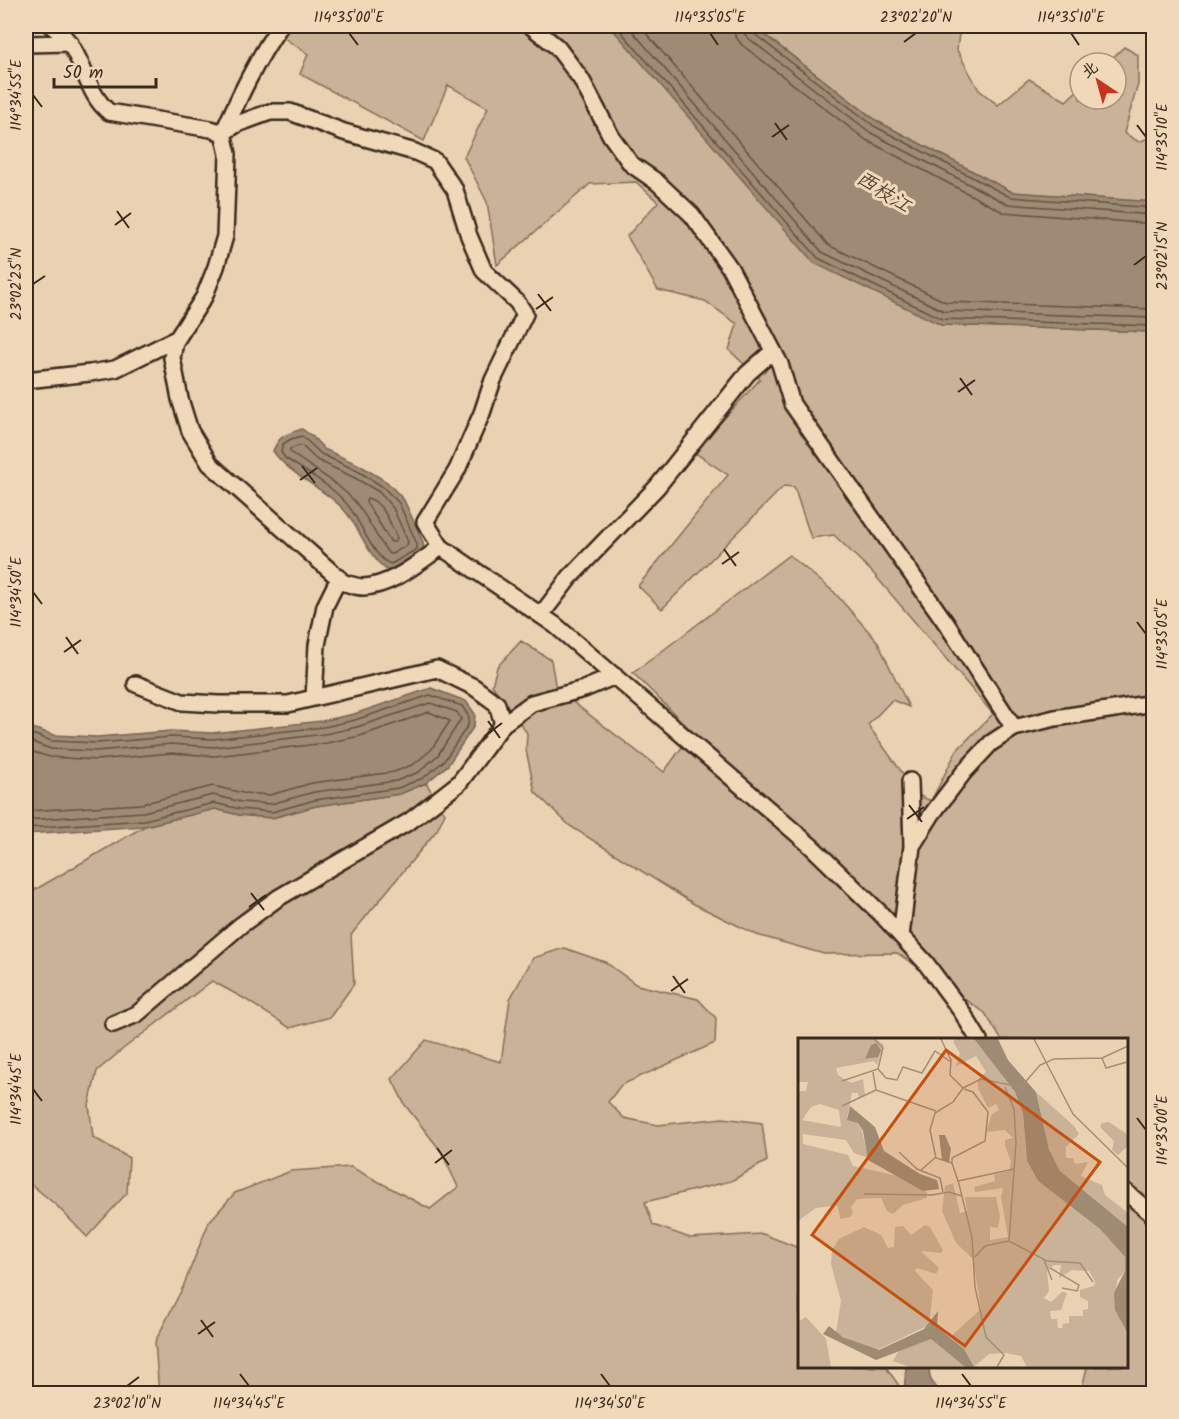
<svg xmlns="http://www.w3.org/2000/svg" width="1179" height="1419" font-family="Kalam,'LXGW WenKai TC',sans-serif">
<style>
.green{fill:#c9b297;stroke:#826e5a;stroke-width:1.5}
.water{fill:#9f8b74;stroke:#776452;stroke-width:1.5}
.lines{fill:none;stroke-linecap:round;stroke-linejoin:round}
.shore{stroke:#635140;stroke-width:1.5}
.minor-casing{stroke:#3b2a1e;stroke-width:20}
.minor{stroke:#f0d8b8;stroke-width:15}
.ticks{fill:none;stroke:#3b2a1e;stroke-width:2}
.labels{text-anchor:middle;dominant-baseline:central;stroke-width:6;stroke-linejoin:round;paint-order:stroke}
.water-label{font-size:20px;font-style:italic;fill:#544234;stroke:#f0d8b8}
.inset-road{fill:none;stroke:#a38e77;stroke-width:1.5}
.view{fill:#c55010;fill-opacity:0.15;stroke:#c55010;stroke-width:3}
.inset-edge{fill:none;stroke:#3b2a1e;stroke-width:3}
.neatline{fill:none;stroke:#3b2a1e;stroke-width:2}
.ticks-label{font-size:15px;text-anchor:middle;fill:#3b2a1e}
</style>
<rect width="100%" height="100%" fill="#e9d1b2"/>
<filter id="ink" filterUnits="userSpaceOnUse"><feTurbulence type="fractalNoise" baseFrequency=".0167" numOctaves="2"/><feDisplacementMap in="SourceGraphic" scale="12" xChannelSelector="R" yChannelSelector="G"/><feConvolveMatrix kernelMatrix="1 2 1 2 8 2 1 2 1" color-interpolation-filters="sRGB"/></filter>
<g filter="url(#ink)">
<path class="green" d="M266 26H605L616 33 941 325 1153 332V1393H1081L1087 1367 1126 1366V1040L1001 1039 985 1013 897 953 824 954 757 935 694 904 570 826 535 792 526 750 527 733 492 685 497 667 521 641 551 660 556 689 664 772 693 732 633 673 789 555 834 592 877 641 909 707 892 700 868 725 918 795 931 801 957 750 993 714 873 573 834 535 811 538 794 487 784 486 662 609 638 586 728 475 694 452 760 379 729 350 737 324 705 301 658 290 627 236 658 202 636 182 590 184 497 265 487 202 464 157 488 108 448 85 424 141 300 74 308 54Z
M753 26H960L957 50 979 90 998 105 1029 79 1066 101 1080 88V99H1116V63H1107L1124 47 1138 55V84L1124 133 1139 142 1153 136V202L1012 192 877 121Z
M426 783 445 813 437 830 351 935 354 984 330 1017 290 1028 245 999 212 981 123 1049 97 1071 89 1105 93 1137 129 1158 127 1193 87 1237 57 1206 26 1180V895L145 826 215 809 239 815 272 818 316 806 400 794Z
M564 948 605 962 637 985 698 999 716 1018 715 1043 621 1085 608 1102 624 1118 658 1125 723 1118 762 1123 767 1161 731 1181 645 1202 653 1225 690 1238 763 1234 799 1248 800 1366 886 1367 904 1393H159L155 1342 183 1287 209 1222 235 1193 291 1171 351 1167 430 1209 458 1187 441 1151 405 1105 392 1079 426 1040 501 1062 510 999 533 958Z"/>
<path class="water" d="M605 26H753L877 121 1012 192 1153 202V332L941 325 814 263 616 33Z
M302 429 313 437 324 449 361 466 387 482 404 500 423 542 424 551 389 572C367 556 361 530 345 511 324 487 291 477 273 451 279 435 287 434 302 429Z
M431 688 466 701 475 714 474 726 448 765 426 783 400 794 316 806 272 818 239 815 215 809 145 826 26 834V726L54 735 97 737 171 731 212 733 322 721 354 714Z
M906 1367H928L931 1380 939 1393H904Z"/>
<g class="lines">
<path class="shore" d="M616 26 818 258 942 319 1154 326
M628 26 822 252 944 311 1154 318
M640 26 828 245 946 302 1154 309
M733 26 735 36 742 45 866 140 1003 212 1154 224
M742 26 743 32 748 38 871 133 1007 204 1154 215
M750 26 753 33 874 126 1010 197 1154 208
M302 436 321 454 358 471 383 487 399 503 417 544V549L391 564C375 560 361 524 352 511 337 488 308 473 285 458L281 452 283 444 291 439Z
M301 445 317 460 355 478 379 492 393 508 408 542 407 545 392 554H389C376 538 368 517 356 503 338 482 312 469 290 452V449Z
M367 498C383 501 391 525 397 538L395 542H391L366 502Z
M26 732 52 741 97 743 171 737 213 739 324 727 355 720 430 695 462 706 469 717 468 725 444 761 423 778 398 788 315 800 272 812 240 809 214 803 144 820 26 828
M26 740 51 749 97 751 171 744 214 747 325 734 357 727 430 703 457 712 461 719 438 755 419 772 396 781 314 792 271 804 241 802 213 795 143 812 26 820
M26 750 50 757 96 760 171 753 215 756 327 743 360 736 429 712 450 721 431 750 414 764 394 772 312 783 270 795 243 793 213 786 141 804 26 811"/>
<g class="minor-casing">
<path id="minor" d="M52 26C86 50 82 90 109 112L211 129 223 133 228 154 225 236 216 267 204 297 175 342 172 358 180 399 190 431 210 464 344 583C350 584 357 587 363 587 391 586 418 563 441 547L555 625 811 846 880 913 925 962 962 1012 979 1040
M531 26 557 47 581 79 611 136 631 164 657 182 692 215 730 268 780 364 792 404 948 626 1014 728
M26 44 70 43
M223 133 237 124 270 112H290L344 132 415 152 435 161 455 190 469 236 484 271 517 302 525 314 493 380 482 413 457 470 425 522 441 547
M223 133C240 95 257 59 280 26
M26 380 90 373 115 369 176 339
M541 615 570 577 657 487 747 374 773 351
M136 684 182 702 218 704H288L437 669 474 687 497 704 503 724
M314 698 317 645 325 606 339 578
M910 781 912 846
M901 936 912 846 932 814 964 772 991 743 1014 728 1055 718 1154 703
M113 1024 137 1014 241 925 278 898 410 821 459 783 503 724 532 703 584 689 615 676
M1126 1192 1154 1216"/>
</g>
<use href="#minor" class="minor"/>
</g>
</g>
<path class="ticks" d="M349 33 358 45M710 33 718 45M1071 33 1079 45M904 42 916 33M33 95 42 107M775 123 787 140M1137 125 1146 137M772 137 789 125M117 211 129 228M115 225 131 213M1134 265 1146 256M33 284 45 276M538 294 551 311M536 309 553 297M960 378 972 395M958 392 975 380M302 466 315 483M300 480 317 468M724 549 736 566M722 564 739 552M33 592 42 604M1137 622 1146 634M66 637 78 654M64 652 81 640M488 721 500 738M485 736 502 723M909 805 922 822M907 819 924 807M251 893 264 910M249 907 266 895M673 976 685 993M671 991 688 979M33 1089 42 1101M1137 1118 1146 1130M437 1148 449 1165M435 1163 452 1150M201 1320 213 1337M198 1334 215 1322M240 1374 249 1386M601 1374 610 1386M962 1374 971 1386M127 1386 139 1377"/>
<g class="labels">
<g class="water-label">
<text transform="translate(883 193) rotate(32)">西枝江</text>
</g>
</g>
<g transform="translate(798 1038)">
<rect width="330" height="330" fill="#e9d1b2"/>
<path d="M0 1H78L86 7 79 27 76 23 38 30 40 37 53 45 65 41 67 58 61 60 60 55H54L49 80 60 85 64 93 70 120 56 115 48 102 5 96V106L50 117 55 128 100 138 129 154V160L105 167 95 176 89 173 83 160 59 161 53 169 55 175 52 179 42 181 40 168H34L18 170 0 183V53H8L10 44H0ZM22 66 41 72 43 89 4 82 13 69ZM157 1H176L217 54 225 75 229 123 240 143 302 191 327 219V233L319 242 317 272 330 296V329H229L223 318 208 315 191 316 176 329 153 298 183 271 175 221 158 205 144 173 147 148 155 145 162 175 169 173 167 159H198L202 178 200 190 192 189V202L210 199 203 159 205 150 177 154 176 149 197 143 196 137 211 133 213 124 207 107V102L215 100 207 92 188 94 194 76 201 72 198 66 190 70 180 50V41L188 34 178 18 158 28 162 15 155 4ZM256 227H263L261 240 274 232 291 233 297 243 296 248 282 252V259L290 263V271L285 272V278H271V285L265 286 264 290H260L259 281H253L252 273 263 272 269 255 264 254 253 264 246 260 251 253 249 233ZM238 54 276 88 281 96 268 109V120H275L277 126 290 124 283 138 304 147 307 157 330 175V189L262 133 251 111ZM311 84 330 97V108L320 117 314 112 316 103 302 89 304 85ZM127 187 132 189 145 212 143 215 123 213 141 230 138 236 119 230 117 233 135 252 131 287 77 313 38 295 43 263 33 226 34 212 41 201 66 189 83 197 90 210 96 209 97 189 105 188 113 197ZM8 279 28 301 33 329H0V284ZM133 301 167 329H112L95 323 101 312Z" fill="#c9b297" fill-rule="evenodd"/>
<path d="M176 1H200L210 22 238 54 251 111 262 133 330 189V296L317 272 316 255 327 233V219L302 191 240 143 229 123 225 75 217 54ZM78 5 83 12 80 19 50 23 67 21 73 7ZM52 68 77 89 86 113 122 136 139 142 141 151 125 153 70 122 65 93 60 85 49 82ZM141 97H147L153 111 151 124 144 122ZM140 273 139 289 166 311 176 329H167L133 301 78 322 25 296 31 288 45 299 81 312 126 291Z" fill="#9f8b74"/>
<path class="inset-road" d="M143 1 153 22 152 37 165 50 155 64 137 75 132 92 138 120 154 125 161 146 174 199 177 249 188 299 206 317 199 329M236 1 275 76 330 130M304 20 330 8M80 31 88 40 99 42 105 29 124 35 137 13 153 24M44 43 80 31 85 10 76 1M207 49 216 71 218 105 211 203M165 50 183 41 223 49 242 27 256 21 304 20 308 30 329 24M78 52 138 73M44 68 78 52 75 34M101 114 119 131 142 140 145 154M154 125V120L187 103 190 74 175 54 166 51M123 132 138 119M160 143 216 131M66 156 134 157 151 154 164 158M177 219 187 208 211 203 249 223 282 225 295 244M246 222 254 242M252 230 281 247 279 253 264 250"/>
<path class="view" d="M148 12 302 124 167 308 14 197Z"/>
<rect width="330" height="330" class="inset-edge"/>
</g>
<rect width="1179" height="1419" fill="none" stroke="#f0d8b8" stroke-width="66"/>
<g transform="translate(1098 81) rotate(324)"><circle r="28" fill="#f0d8b8" stroke="#a8927a" stroke-width="1.5"/>
<path d="M0-4.5L10 22L0 15L-10 22Z" fill="#c8321e"/>
<text y="-9" font-size="16" font-weight="bold" text-anchor="middle" fill="#3b2a1e">北</text>
</g>
<path d="M54 78v9h102v-9" fill="none" stroke="#3b2a1e" stroke-width="3"/>
<text x="63" y="78" font-size="18" fill="#3b2a1e" stroke="#f0d8b8" stroke-width="4.5" paint-order="stroke">50 m</text>
<rect x="33" y="33" width="1113" height="1353" class="neatline"/>
<g class="ticks-label">
<text x="349" y="22">114°35'00"E</text>
<text x="710" y="22">114°35'05"E</text>
<text x="916" y="22">23°02'20"N</text>
<text x="1071" y="22">114°35'10"E</text>
<text transform="translate(16 95) rotate(-90)" y="5">114°34'55"E</text>
<text transform="translate(1162 137) rotate(-90)" y="5">114°35'10"E</text>
<text transform="translate(1162 256) rotate(-90)" y="5">23°02'15"N</text>
<text transform="translate(16 284) rotate(-90)" y="5">23°02'25"N</text>
<text transform="translate(16 592) rotate(-90)" y="5">114°34'50"E</text>
<text transform="translate(1162 634) rotate(-90)" y="5">114°35'05"E</text>
<text transform="translate(16 1089) rotate(-90)" y="5">114°34'45"E</text>
<text transform="translate(1162 1130) rotate(-90)" y="5">114°35'00"E</text>
<text x="127" y="1408">23°02'10"N</text>
<text x="249" y="1408">114°34'45"E</text>
<text x="610" y="1408">114°34'50"E</text>
<text x="971" y="1408">114°34'55"E</text>
</g>
</svg>
